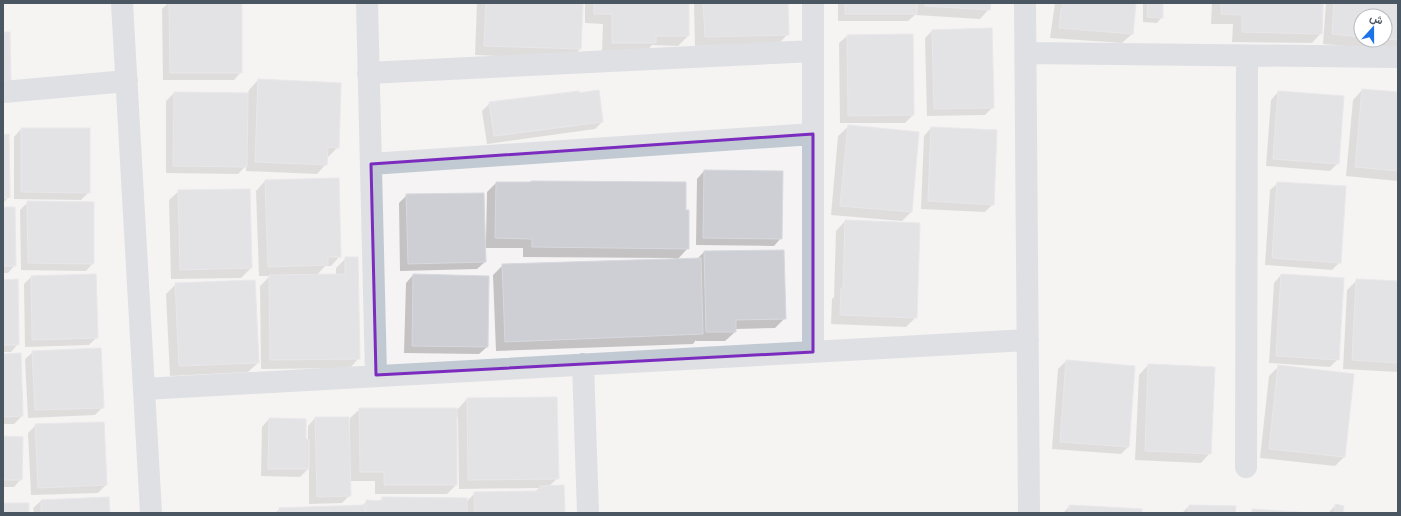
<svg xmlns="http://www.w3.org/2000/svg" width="1401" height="516" font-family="Mulish,Vazirmatn,sans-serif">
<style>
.shadow{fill:#0003;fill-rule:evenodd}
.building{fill:#cdcfd5;stroke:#d7d9de}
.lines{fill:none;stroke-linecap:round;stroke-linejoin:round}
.minor{stroke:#c1cad2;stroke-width:22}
.marked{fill:none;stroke:#7b2cbf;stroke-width:3;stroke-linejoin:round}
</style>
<rect width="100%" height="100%" fill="#f5f3f3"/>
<path class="shadow" d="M168 3H241V72L234 80H163L162 9Z
M477 3H582L580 49 571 59 475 55Z
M585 3H688V36L678 46 652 45 645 53 602 52 603 24 585 23Z
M694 3H787L788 34 778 44 695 46Z
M838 3H990L989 9 980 19 916 15V14L908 21H838Z
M1055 3H1135L1132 34 1122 43 1050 38Z
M1143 3H1162V17L1157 23 1143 22Z
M1212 3H1322L1321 33 1312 43 1232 42 1233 24H1211Z
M1326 3H1398V50L1323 44ZM1361 16H1385V40H1361Z
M932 31 993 107 985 115 927 116 925 38Z
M912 35 913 115 905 123H840L839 43 847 36Z
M258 80 338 147 328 157H327L326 164 317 174 246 171V166L238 174 166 173V101L174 93 248 94 249 90Z
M1362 90 1398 93V181L1346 176 1353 100Z
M1278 92 1338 163 1330 171 1266 166 1271 100Z
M579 94 602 122 595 129 487 144 482 111 490 103Z
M848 127 911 212 902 221 831 215 838 136Z
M931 128 993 204 985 212 921 209 924 136Z
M21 129 89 192 81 200 14 199V137Z
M3 136 9 197 3 203Z
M704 171 781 238 774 246 696 245 697 179Z
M265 181 340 256 331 266H325L316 276 336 275V268L346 258 359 358 350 368 261 369 260 286 270 276H259L256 191Z
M496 183 685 212 688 248 677 260 697 259 704 252 785 318 775 328 735 329V332L725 341H696V340L693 344 496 351 493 275 503 265 674 260V258L523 257V248H485V262L477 269 400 271 399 203 407 195 486 241 487 192Z
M1278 183 1340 262 1332 270 1265 265 1270 190Z
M179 191 251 268 241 278 171 279 169 200Z
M28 202 93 263 86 271 21 270 20 210Z
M3 208 15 265 8 273H3Z
M845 221 916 317 906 327 831 324 832 299 834 297 836 231Z
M413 275 487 347 479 354 404 353 406 283Z
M1281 275 1338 359 1330 367 1269 363 1274 283Z
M31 277 97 337 89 345 25 347 24 284Z
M1357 280 1398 282V372L1343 369 1347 290Z
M3 281 18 344 11 352H3Z
M176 284 258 363 248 372 170 376 166 294Z
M33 352 103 407 95 415 28 418 25 359Z
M20 354 22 416 14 424H3V355Z
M1066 361 1128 447 1121 454 1052 449 1058 369Z
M1148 365 1210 453 1201 463 1135 460 1139 375Z
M1279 366 1344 457 1335 466 1260 458 1269 376Z
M467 399 558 478 549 486 564 513H275L280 509 362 506 367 501H379L383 498 466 502 475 493 535 492 539 488 459 489 458 417H456V485L447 494H375V481H349L350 495 342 503 309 504V468L300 477 261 476 262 427 269 419 305 440H308V426L315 418 350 436V418L360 409 456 411Z
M103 423 106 485 98 493 31 495 28 433 36 425Z
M3 437 21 479 14 487H3Z
M108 498 109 513H34L33 508 41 501Z
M1336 505 1342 513H1328Z
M1070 506 1141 513H1063Z
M1189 506 1234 513H1182Z"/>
<path class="building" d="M169 3H242V73H170Z
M486 3H583L581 49 484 46Z
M594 3H689V36H656V43H612V14H594Z
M703 3H788L789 35 705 37Z
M845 3H917V14H845Z
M925 3H991L990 10 925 6Z
M1063 3H1136L1133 34 1059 28 1061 9H1062Z
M1148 3H1163V18L1147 17Z
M1221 3H1323L1322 34 1242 32V15L1221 14Z
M1334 3H1398V40L1385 39V16H1361V37L1332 34Z
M992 28 994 108 934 109 932 30Z
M3 32H10L11 81H3Z
M913 34 914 115 848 116 847 35Z
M258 79 341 83 339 148 328 147 327 165 255 162Z
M1362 89 1398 92V171L1355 167Z
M599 90 603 122 494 136 489 102 579 91V93Z
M1278 91 1344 96 1339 164 1273 159Z
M174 92 248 93 247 167 173 166Z
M848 125 919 132 912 212 840 206Z
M931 127 997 130 994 205 928 201Z
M21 128H90V193L21 192Z
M9 134 10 198H3V135Z
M704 170 783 171 782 239 703 238Z
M339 178 341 257H328V265L268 267 265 180Z
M531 181 686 182V210H689V249L532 247V239L495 238 496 182H531Z
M1277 182 1346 186 1341 263 1272 258Z
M250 189 252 268 180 270 178 190Z
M484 193 486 262 408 264 406 194Z
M27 201 94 202V264L28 263Z
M3 207H15L16 266H3Z
M845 220 920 223 917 318 840 315 841 288H843Z
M784 250 786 319 736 320V332H706L704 251Z
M345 257H358L360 359 270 360 269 275 345 274Z
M701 258 703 334 505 342 502 264Z
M96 274 98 338 32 340 31 276Z
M413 274 489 276 488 347 412 346Z
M1281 274 1344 278 1339 360 1276 356Z
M18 279 19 345H3V280Z
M1356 279 1398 281V363L1352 360Z
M255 280 259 363 179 366 175 283Z
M101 348 104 408 35 410 32 351Z
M21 353 23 416 3 417V354Z
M1066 360 1135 366 1129 447 1060 442Z
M1148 364 1215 367 1211 454 1145 451Z
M1278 365 1354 374 1345 457 1269 449Z
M557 397 559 479 468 480 467 398Z
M359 408H457V485H384V472H360Z
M315 417H349L351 496 317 497Z
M269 418 306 419V439H309V469H268Z
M104 422 107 485 38 488 35 424Z
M3 436 23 437 22 480H3Z
M564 485 565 513H475L474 492 540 491V486Z
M109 497 110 513H41V500Z
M382 497 467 498V513H366V500L382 501Z
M3 503H29V513H3Z
M1335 504 1344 506 1343 513H1335Z
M365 505V513H279V508Z
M1069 505 1142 509V513H1069Z
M1189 505 1236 506 1235 513H1188Z
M1252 509 1313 513H1252Z"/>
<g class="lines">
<path class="minor" d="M122 3 151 513
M367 3 376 375
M813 3V352
M1025 3 1029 513
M1026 53 1398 57
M368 73 813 51
M3 92 127 81
M371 164 813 134
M583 364 588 513
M144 389 1028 340
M1246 467 1247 56"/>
</g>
<path d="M0 0H1401V516H0ZM813 134V352L376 375 371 164Z" fill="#f5f3f3" fill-opacity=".55" fill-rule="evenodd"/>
<path class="marked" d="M813 134V352L376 375 371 164Z"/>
<rect width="1401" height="516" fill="none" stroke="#4a5661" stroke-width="8"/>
<g transform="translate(1373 28) rotate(21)"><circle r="19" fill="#ffffff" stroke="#b7bbc0"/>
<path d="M0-3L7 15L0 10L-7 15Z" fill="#1a73e8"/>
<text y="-6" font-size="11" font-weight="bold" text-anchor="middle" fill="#4a5661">ش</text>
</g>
</svg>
